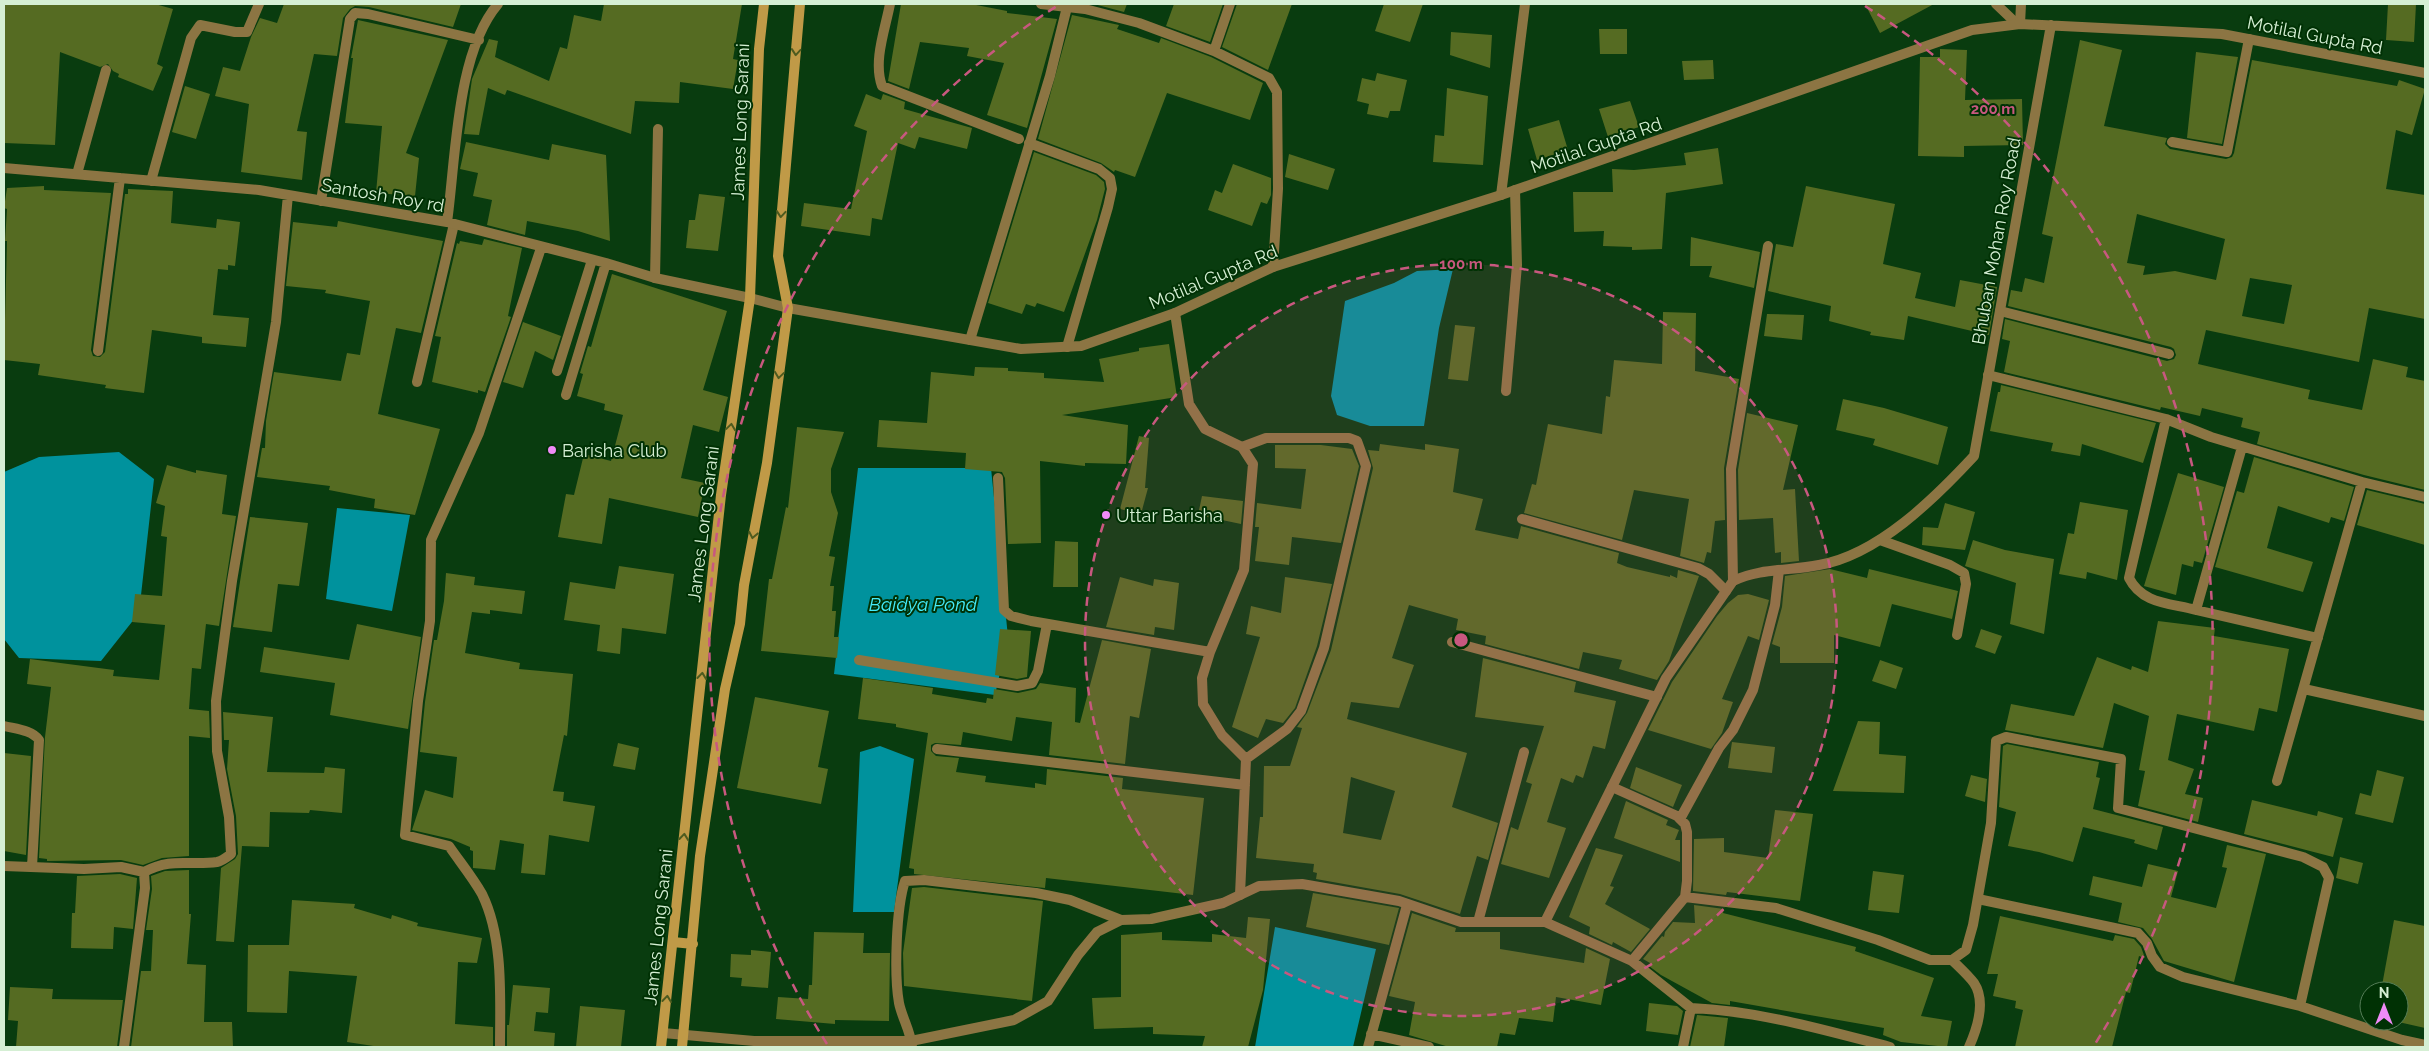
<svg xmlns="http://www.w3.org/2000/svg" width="2429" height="1051" font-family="Raleway,sans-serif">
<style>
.water{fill:#00929d}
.building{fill:#556b22;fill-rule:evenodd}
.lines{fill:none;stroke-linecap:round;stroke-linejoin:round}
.service{stroke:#8c7543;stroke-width:10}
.minor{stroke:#8c7543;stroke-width:10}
.tertiary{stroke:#8c7543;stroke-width:10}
.secondary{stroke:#c09a47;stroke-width:10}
.oneway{stroke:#4d5b1f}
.ring{fill:none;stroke:#c8587f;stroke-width:2.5;stroke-dasharray:9 6}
.poi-dot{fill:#ef8bf7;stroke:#003104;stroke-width:2}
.labels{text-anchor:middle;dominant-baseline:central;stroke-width:4;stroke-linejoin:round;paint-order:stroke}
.street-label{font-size:18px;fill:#d5efd4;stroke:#003104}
.poi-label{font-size:18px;fill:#d5efd4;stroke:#003104;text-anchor:start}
.water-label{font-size:19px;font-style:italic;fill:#44ebfa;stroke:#003104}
.centre{fill:#c8587f;stroke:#003104;stroke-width:2.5}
.ring-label{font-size:15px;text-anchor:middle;font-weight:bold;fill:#c8587f;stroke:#003104;stroke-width:4;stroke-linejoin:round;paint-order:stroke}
</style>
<rect width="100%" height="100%" fill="#093c0f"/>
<path class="water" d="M1453 269 1439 328 1424 426H1370L1337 415 1331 396 1345 301 1394 283 1417 271Z
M119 452 154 479 139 613 101 661 19 658 4 639V472L39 457Z
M858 468H991L1008 637 995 695 834 674Z
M337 508 410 515 392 611 326 599Z
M880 746 914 759 894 912H853L860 752Z
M1275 927 1376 949 1353 1047H1255Z"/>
<path class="building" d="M4 4H155L173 9 157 64 163 67 153 91 118 77 119 74 113 71 108 64 100 67 60 52 55 145 4 143Z
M284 4H461L453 27 369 7 355 6 350 9 343 18 337 56 314 54 297 131 307 132 302 180 241 172 249 104 215 96 223 67 240 71 251 37 260 18 277 23Z
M604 4H742L733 59 738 60 733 89 680 82 679 103 635 101 631 134 507 90 505 95 488 88 479 135 464 134 472 79 489 39 498 41 495 57 549 81 560 47 567 49 574 15 601 21Z
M901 4H971L1007 11V13L1057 19 1027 128 987 115 1004 63 967 56 969 48 920 42 909 89 888 81Z
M1094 4H1127L1124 12Z
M1174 4H1223L1210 42 1166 26Z
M1237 4H1292L1268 70 1222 47Z
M1384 4H1423L1410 42 1375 31Z
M1865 4H1934L1880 33Z
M2388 4H2416L2414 42 2386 40Z
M1072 15 1119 25 1117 29 1159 43 1161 38 1211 57 1263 83 1250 120 1167 93 1135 177 1115 170 1114 172 1101 163 1038 139Z
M358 20 448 40 406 153 419 158 415 196 376 193 382 126 345 123 353 58H351Z
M1599 29H1627V54H1600Z
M1451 32 1492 35 1490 68 1450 55Z
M2080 40 2122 50 2104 126 2167 138 2165 144 2170 149 2226 159 2232 157 2234 153 2252 60 2397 86 2399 80 2425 89 2412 135 2396 130 2386 189 2425 195V319L2369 308 2359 362 2206 330 2198 364 2310 390 2308 399 2362 410 2373 359 2408 367 2406 377 2425 381V490L2364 475 2257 444 2260 432 2241 427 2243 418 2202 408 2200 416 2161 407 2160 410 2004 372 2010 341 2002 339 2005 319 2167 361 2174 359 2176 355 2174 349 2171 347 2008 306 2011 290 2022 292 2025 278 2044 283 2053 237 2042 234ZM2137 214 2225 239 2216 280 2175 271 2143 275 2145 266 2127 263ZM2250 278 2292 285 2284 324 2242 316Z
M1940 49 1967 50 1965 100 2022 99 2023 145 1964 146V157L1918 156 1920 57H1940Z
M2196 52 2238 57 2222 144 2187 138Z
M1713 60 1714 79 1684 80 1682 61Z
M1377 73 1407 80 1400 111H1390L1388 118 1367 114 1369 104 1357 101 1362 78 1375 81Z
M185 86 210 94 196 139 172 132Z
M1447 88 1488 96 1483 165 1433 162 1435 135 1444 136Z
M866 94 881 100 883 94 905 102 904 109 972 128 967 149 919 137 915 149 898 143 882 220 872 218 870 236 801 226 804 203 851 209 867 131 854 126Z
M1630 101 1639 127 1608 137 1599 109Z
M1559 120 1568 150 1537 160 1528 129Z
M466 142 549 160 552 144 606 155 610 241 578 231 527 221 525 235 487 225 492 200 473 196 478 173 460 169Z
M1718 148 1723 184 1666 193 1662 249 1632 250V247L1603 246 1604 231 1574 232 1573 192H1613L1612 169 1634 170 1686 165 1684 153Z
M1034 152 1096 175 1104 182 1105 189 1097 220 1064 312 1037 303 1035 307 1026 304 1022 314 988 303Z
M1289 154 1335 169 1328 190 1285 177Z
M1233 164 1271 178V195L1267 204 1261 202 1252 226 1208 210 1215 190 1222 193Z
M44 186V190L111 193 91 350 93 356 100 357 105 352 125 194H128V189L173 191 171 223 216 228 217 219 240 222 235 266 228 265V270L218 269 213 315 249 318 246 347 202 343V337L152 330 144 393 105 388 106 385 38 375 40 364 4 360 7 241H5L7 209 4 208 7 188Z
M1806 186 1895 204 1883 264 1921 273 1915 298 1955 307 1960 280 1997 287 1989 335 1908 316 1904 340 1870 335 1871 332 1829 321 1831 306 1768 291 1776 244 1793 247Z
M699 194 725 197 718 251 686 248 689 220H695Z
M338 221 443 241 421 333 396 328 378 414 440 429 415 515 374 508 375 499 329 490 330 486 257 477 262 448H265L266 421 274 372 341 381 347 353 360 355 370 301 325 293 326 290 286 286 293 222 337 227Z
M1691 237 1760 252 1754 288 1709 277 1712 266H1690Z
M484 239 522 248 508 316 511 317 485 392 478 390V393L432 382 441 337 435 336 457 243 459 244 460 241 482 245Z
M612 274 727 311 703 390 728 397 719 432 693 425 681 478 705 483 698 517 609 498 602 544 558 537 566 494 574 495 584 454 611 461 623 415 604 410 605 404 577 396 583 374 580 373 588 346 591 347Z
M1663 312 1696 313 1695 371 1739 379 1724 468 1725 520 1715 521 1711 553 1707 552 1704 563 1680 556 1689 499 1634 490 1622 540 1524 513 1532 484 1536 485 1548 424 1602 434 1606 396 1610 397 1614 360 1662 364Z
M1767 314 1804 315 1802 340 1764 336Z
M523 322 561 336 553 360 535 351 523 388 503 382Z
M1455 325 1475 327 1468 381 1448 379Z
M1169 344 1177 397 1062 415 1128 425 1126 464 1085 463V466L1040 461 1041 543 1008 544 1005 478 1002 472 965 469 966 453 877 447 879 420 927 423 931 372 974 376 975 367 1008 368V371L1044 373V378L1104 382 1099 359 1139 351V348Z
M2001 385 2156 423 2143 463 2082 444 2080 456 2051 451 2053 443 1990 431 1998 392H2000Z
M1843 399 1884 408 1948 427 1938 465 1873 445 1875 439 1836 430Z
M1747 413 1798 425 1783 490 1795 489 1799 561 1781 563V552L1775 553 1773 518 1739 520 1738 470Z
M797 427 844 432 831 469V492L838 513 829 556 835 557 830 586H834L832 611H836L834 637H839L837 658 761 651 769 579H772L786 507 788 508Z
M1139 436 1149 438 1145 488H1148L1141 514 1120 509Z
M1380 444 1425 450V444L1459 449 1453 492 1483 499 1475 530 1518 539 1521 526 1619 553 1617 563 1627 567 1670 577V575L1677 578 1678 570 1699 576 1669 661 1657 680 1619 669 1622 660 1583 652 1579 669 1485 644 1486 636 1456 630 1458 619 1409 605 1392 658 1414 665 1399 708 1351 702 1347 719 1467 753 1452 807 1498 823 1488 860 1477 856 1460 914 1400 894 1316 879 1317 873 1313 872 1314 864 1256 858 1260 817H1263L1264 766H1290L1302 728 1297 727 1307 713 1331 650 1373 468 1368 450 1379 451ZM1351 777 1395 791 1381 840 1343 833Z
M1275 445H1321L1352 449 1359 466 1341 543 1292 537 1289 565 1255 561 1259 527H1255L1257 503 1301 509 1306 469 1275 468Z
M2254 457 2354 487 2344 521 2331 517 2329 523 2278 506 2267 548 2313 562 2303 592 2215 567 2237 491 2244 493Z
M167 465 196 473V470L227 475 222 514 236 516 219 626 206 624 201 669 192 668 189 709 209 711 210 738 189 736V856L162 858 143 865 121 860 47 861V859L39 858 45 737 51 687 27 684 30 659 114 670 113 676 159 680 165 625 132 622 135 594 162 596 167 537 161 536 165 506 156 503Z
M2178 473 2224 487 2202 563 2194 561 2193 567 2182 564 2176 595 2144 586Z
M2367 490 2425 504V545L2357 525Z
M1202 496 1243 501 1241 524 1198 515Z
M2080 502 2128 510 2117 580 2087 572 2086 579 2059 574 2068 533 2074 534Z
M1945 503 1975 512 1965 550 1922 545 1923 527 1938 528Z
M250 517 308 523 299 586 278 584 272 632 233 627Z
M1973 540 2005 550 2054 559 2044 634 2010 624 2016 583 1965 566Z
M1055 541 1078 542V587H1053Z
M619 566 674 574 666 634 622 628 620 654 597 651 600 625 564 620 570 582 615 589Z
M1830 569 1867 578 1869 569 1958 591 1952 619 1892 604 1880 647 1834 635V663H1780V647L1772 644 1782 607 1785 576Z
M446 573 475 577 474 585 525 591 522 614 490 610V614L472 612 465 653 520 663 519 669 573 674 567 736 564 735 553 791 564 792 563 801 595 806 589 842 549 835 545 875 521 873 524 844 500 840 495 870 473 868V851L470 850V847L451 839 412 830 425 790 453 798 457 757 420 752 425 702 434 640H437L444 601Z
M1120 577 1153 586 1154 579 1179 583 1174 630 1155 627 1154 635 1106 627Z
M1285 577 1332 584 1317 646 1295 708 1283 723 1266 719 1258 738 1232 727 1260 637 1246 634 1251 606 1281 613Z
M1748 594 1769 600 1759 640 1748 636 1722 699 1733 702 1722 733 1711 749 1648 730 1672 682 1717 616 1728 603 1738 595Z
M2158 621 2215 628 2214 636 2289 649 2277 712 2259 708 2254 731 2177 714 2168 760 2194 769 2185 794 2203 798 2198 822 2138 806 2145 771 2139 770 2149 716 2114 703 2103 748 2005 730 2011 704 2074 716 2097 657 2131 670 2132 666 2148 672Z
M357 624 421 637 408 729 330 715 335 683 260 672 264 647 349 660Z
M1000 629 1031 631 1027 677 1017 679 995 675Z
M1981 629 2002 636 1995 654 1975 647Z
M1102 640 1151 649 1139 718 1130 716 1125 764 1049 755 1052 722 1016 717 1012 741 963 732 961 745 935 743 931 745V751L936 756 959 758 956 772 986 776 985 782 1035 788V783L1046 785 1047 769 1123 778 1122 789 1204 798 1193 895 1046 878 1045 888 914 874V869L909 868 928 733 896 727V724L858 719 863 678 933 688 932 694 986 703 987 698 993 699 994 689 1018 693 1036 689 1040 683 1076 688 1075 722 1080 723Z
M1483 658 1576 682 1574 692 1616 701 1605 749 1593 746 1583 778 1576 775 1573 783 1561 778 1547 822 1566 828 1549 878 1501 864 1511 827 1518 830 1532 784 1526 782 1544 726 1475 717Z
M1880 660 1903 668 1896 689 1872 681Z
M755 697 829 711 818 767 828 769 821 804 737 788Z
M223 712 273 717 267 772 324 773 325 767 345 769 342 813 310 810 309 813 270 812 269 847 242 846 234 942 216 941 221 868 235 859 238 854 236 816 227 769 229 740H224Z
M1858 721 1880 722 1879 754 1906 756 1904 793 1833 791Z
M1732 742 1775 747 1772 773 1728 768Z
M618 743 639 748 635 770 613 766Z
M2007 744 2099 762 2096 777 2100 778 2093 809 2163 827 2157 850 2134 843 2135 840 2083 827 2073 862 2039 852 2008 846 2016 812 1999 807 2003 746Z
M4 753 31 756 26 855 4 851Z
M1636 767 1682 785 1673 807 1630 788Z
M2377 770 2404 777 2393 823 2355 814 2360 793 2371 796Z
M1971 775 1987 779 1985 802 1965 796Z
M2252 800 2317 816 2318 811 2343 818 2333 857 2244 834Z
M1626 801 1668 820 1666 825 1679 830 1675 840H1680V862L1614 838Z
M1775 810 1813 814 1800 901 1727 892 1726 895 1693 891 1694 839 1724 838V852L1768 858Z
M2227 845 2266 854 2234 982 2164 961 2152 939 2143 928 2118 922 2122 903 2089 895 2093 876 2142 887 2148 864 2178 871 2171 897 2216 908 2227 868 2222 867Z
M1596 848 1623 855 1610 886 1614 887 1605 904 1650 929 1631 952 1613 942 1612 945 1589 934 1590 927 1569 917Z
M2340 857 2363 863 2358 884 2336 878Z
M189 870V914H191L187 964 206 965 204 1022H232L233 1047H131L141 971H151L153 930H146L152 889 151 876 165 871Z
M1873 871 1904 875 1899 913 1868 910Z
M120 874 137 878 133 929 114 927 113 949 71 948 72 913H75L77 876Z
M924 887 1043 901 1032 1001 904 986 903 953 912 888Z
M1313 893 1399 908 1389 945 1306 927Z
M292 900 355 904 354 908 391 919 392 915 418 923 417 926 482 938 477 963 458 962 455 1024 493 1027V1047H380L347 1042 357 976 289 971 287 1013 247 1012 248 945H289Z
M1694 905 1724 909 1723 913 1856 947 1855 951 1934 978 1921 1016 1952 1021 1947 1047 1901 1042 1883 1035 1884 1028 1730 1001V1005L1712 1003 1661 975 1649 966 1650 963 1643 959 1662 936 1664 937 1665 932 1673 922 1695 923Z
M1412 913 1456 928 1455 932H1500V949L1584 963 1586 948 1610 959 1601 1005 1556 997 1553 1022 1519 1018 1515 1035 1500 1033 1497 1047H1449L1409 1035 1415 1002 1389 996Z
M2000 916 2113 941 2115 935 2134 939 2141 947 2145 958 2139 956 2130 993 2126 992 2112 1047H2015L2023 1010 2015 1008 2016 1001 1993 996 1998 974H1987Z
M1248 917 1270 919 1263 990 1248 1047H1202L1205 1036 1153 1034V1027L1094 1029 1092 998 1121 997V935L1162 932V940L1212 942V934L1246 938Z
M2394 920 2425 926V1028L2394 1021H2399V991H2381Z
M814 932 864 933 863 953H890L889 1021 835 1020V1024L776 1019 778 997 808 999 809 985H812Z
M751 950 771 952 768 988 741 986 742 978 730 977 731 954 751 955Z
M513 985 550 988 548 1013 536 1012 534 1031 555 1033 554 1047H507V1025H509Z
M10 987 53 989 52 999 123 1000 117 1047H16L18 1021 8 1020Z
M1649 1003 1677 1006 1683 1011 1678 1035 1646 1031Z
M580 1006 625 1010 621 1047H576Z
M1697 1015 1728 1018 1724 1047H1690Z"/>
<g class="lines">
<path class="service" d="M2020 24 2021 4
M2172 142 2227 152 2249 39
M1029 143 1099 169 1110 178 1112 189 1108 207 1067 347
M1501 195 1525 4
M655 278 658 129
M2000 311 2169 354
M970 340 1050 76 1067 7
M557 371 592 260
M417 382 454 224"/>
<path class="minor" d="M890 4C885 30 873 61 882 86L1019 139
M1041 4 1085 9 1139 23 1214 51 1269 78 1277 92 1278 189 1273 267
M1996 4 2017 24
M1214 51 1230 4
M4 168 259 190 447 222 606 263 655 278 750 298
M77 174 106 70
M151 181 191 38 200 25 235 32H247L259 4
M321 201 350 19 355 13 368 14 479 40
M447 222C456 159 456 53 498 4
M1175 313 1189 404 1205 429 1242 447 1253 464 1244 570 1210 652 1202 678 1203 704 1222 735 1246 759 1240 895
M98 351 120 178
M1988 375 2166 419 2211 437 2362 482 2277 781
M1506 391 1517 265 1515 190
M566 395 606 263
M2166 419 2129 578C2142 604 2170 603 2196 610
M1242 447 1266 438H1349L1357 441 1366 466 1324 648 1301 711 1287 729 1246 759
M2242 447 2196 610 2318 638
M998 478 1004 610 1011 616 1031 621 1210 652
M2362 482 2425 497
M1522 519 1698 568 1709 574 1726 591
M1880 540 1950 565 1964 573 1966 584 1957 635
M1733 581 1731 469 1768 246
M1452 642 1657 697
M859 660 1017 686 1032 683 1038 671 1047 624
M2304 689 2425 716
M4 726C16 729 32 730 39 740L32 867
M937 749 1245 785
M1612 787 1677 816 1685 824 1687 832V881L1685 897 1632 961
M1680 819 1719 748 1733 730 1753 690 1775 605 1779 570
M4 866 84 869 121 867 144 872 145 888 124 1047
M144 872C172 857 189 866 217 862 222 861 227 857 231 854L229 817 217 751 216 701 232 581 276 322 288 195
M1685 897 1776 908 1878 940 1930 960H1952L1966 950 1973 925 1991 823 1996 741 2006 737 2121 759 2118 808 2303 857 2323 867 2329 878 2300 1006 2402 1040 2425 1045
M1978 899 2138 933 2147 943 2152 956 2160 967 2183 977 2300 1006
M1478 922 1524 752
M1545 922 1632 961 1691 1008 1683 1047
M1952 960C1959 967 1968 975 1974 983 1986 1001 1977 1029 1969 1047
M1691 1008C1760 1011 1824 1030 1890 1047
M1371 1034 1429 1047
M500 1047C500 999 504 939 482 894 473 878 460 862 449 846L405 835 418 701 430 621 431 540 479 433 541 248
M912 1047C911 1032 902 1018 899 1003 894 975 896 908 905 881L924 880 1036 893 1070 900 1121 920
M1368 1047 1407 905"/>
<path class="tertiary" d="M750 298 788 308 1021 349 1081 346 1175 313 1273 267 1501 195 1972 30 2020 24 2222 34 2425 73
M663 1033 754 1041H911L1014 1020 1048 1001 1078 955 1097 932 1121 920 1151 919 1223 903 1259 886 1302 884 1399 901 1461 922H1545L1666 678 1733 581C1760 568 1790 571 1819 565 1878 555 1935 498 1974 456L2051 25"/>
<path class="secondary" d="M673 942 693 944
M661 1047 721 495 750 298 759 49 764 4
M682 1047 700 856 725 689 740 624 744 585 767 463 788 308 778 256 800 4"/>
</g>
<defs><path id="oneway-chevron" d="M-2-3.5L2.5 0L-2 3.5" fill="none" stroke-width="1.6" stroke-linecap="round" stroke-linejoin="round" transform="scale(1.25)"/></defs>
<g class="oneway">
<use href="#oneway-chevron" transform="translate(796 52) rotate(95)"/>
<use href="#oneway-chevron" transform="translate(781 214) rotate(95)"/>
<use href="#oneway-chevron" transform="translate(779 375) rotate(98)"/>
<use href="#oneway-chevron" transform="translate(731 427) rotate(-82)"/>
<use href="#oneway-chevron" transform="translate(753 535) rotate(101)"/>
<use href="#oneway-chevron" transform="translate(702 676) rotate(-84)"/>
<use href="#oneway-chevron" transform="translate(684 837) rotate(-84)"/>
<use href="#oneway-chevron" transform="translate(667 999) rotate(-84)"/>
</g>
<circle cx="1461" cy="640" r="376" fill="#c8587f" fill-opacity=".12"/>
<g class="ring">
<circle cx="1461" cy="640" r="376"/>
<path d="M827 1044A752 752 0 0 1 1057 6M1865 6A752 752 0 0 1 2095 1044"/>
</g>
<g class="poi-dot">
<circle cx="552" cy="450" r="5"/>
<circle cx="1106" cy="515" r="5"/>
</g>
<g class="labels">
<g class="street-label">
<text transform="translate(2315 35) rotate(11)">Motilal Gupta Rd</text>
<text transform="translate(740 122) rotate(-88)">James Long Sarani</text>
<text transform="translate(1596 145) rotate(-19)">Motilal Gupta Rd</text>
<text transform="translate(383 195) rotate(10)">Santosh Roy rd</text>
<text transform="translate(1996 241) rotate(-80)">Bhuban Mohan Roy Road</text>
<text transform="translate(1213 277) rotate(-23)">Motilal Gupta Rd</text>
<text transform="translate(703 524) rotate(-83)">James Long Sarani</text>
<text transform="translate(658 927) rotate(-84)">James Long Sarani</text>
</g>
<g class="poi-label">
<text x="562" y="450">Barisha Club</text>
<text x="1116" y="515">Uttar Barisha</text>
</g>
<g class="water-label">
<text x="923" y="604">Baidya Pond</text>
</g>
</g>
<circle cx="1461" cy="640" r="8" class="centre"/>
<g class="ring-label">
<text x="1993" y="114">200 m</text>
<text x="1461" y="269">100 m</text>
</g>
<rect width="2429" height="1051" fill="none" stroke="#d5efd4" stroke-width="10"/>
<g transform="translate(2384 1006)"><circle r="24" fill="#003104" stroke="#557d57"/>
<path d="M0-4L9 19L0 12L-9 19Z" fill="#ef8bf7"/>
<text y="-8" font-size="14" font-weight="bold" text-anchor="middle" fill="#d5efd4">N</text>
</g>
</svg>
